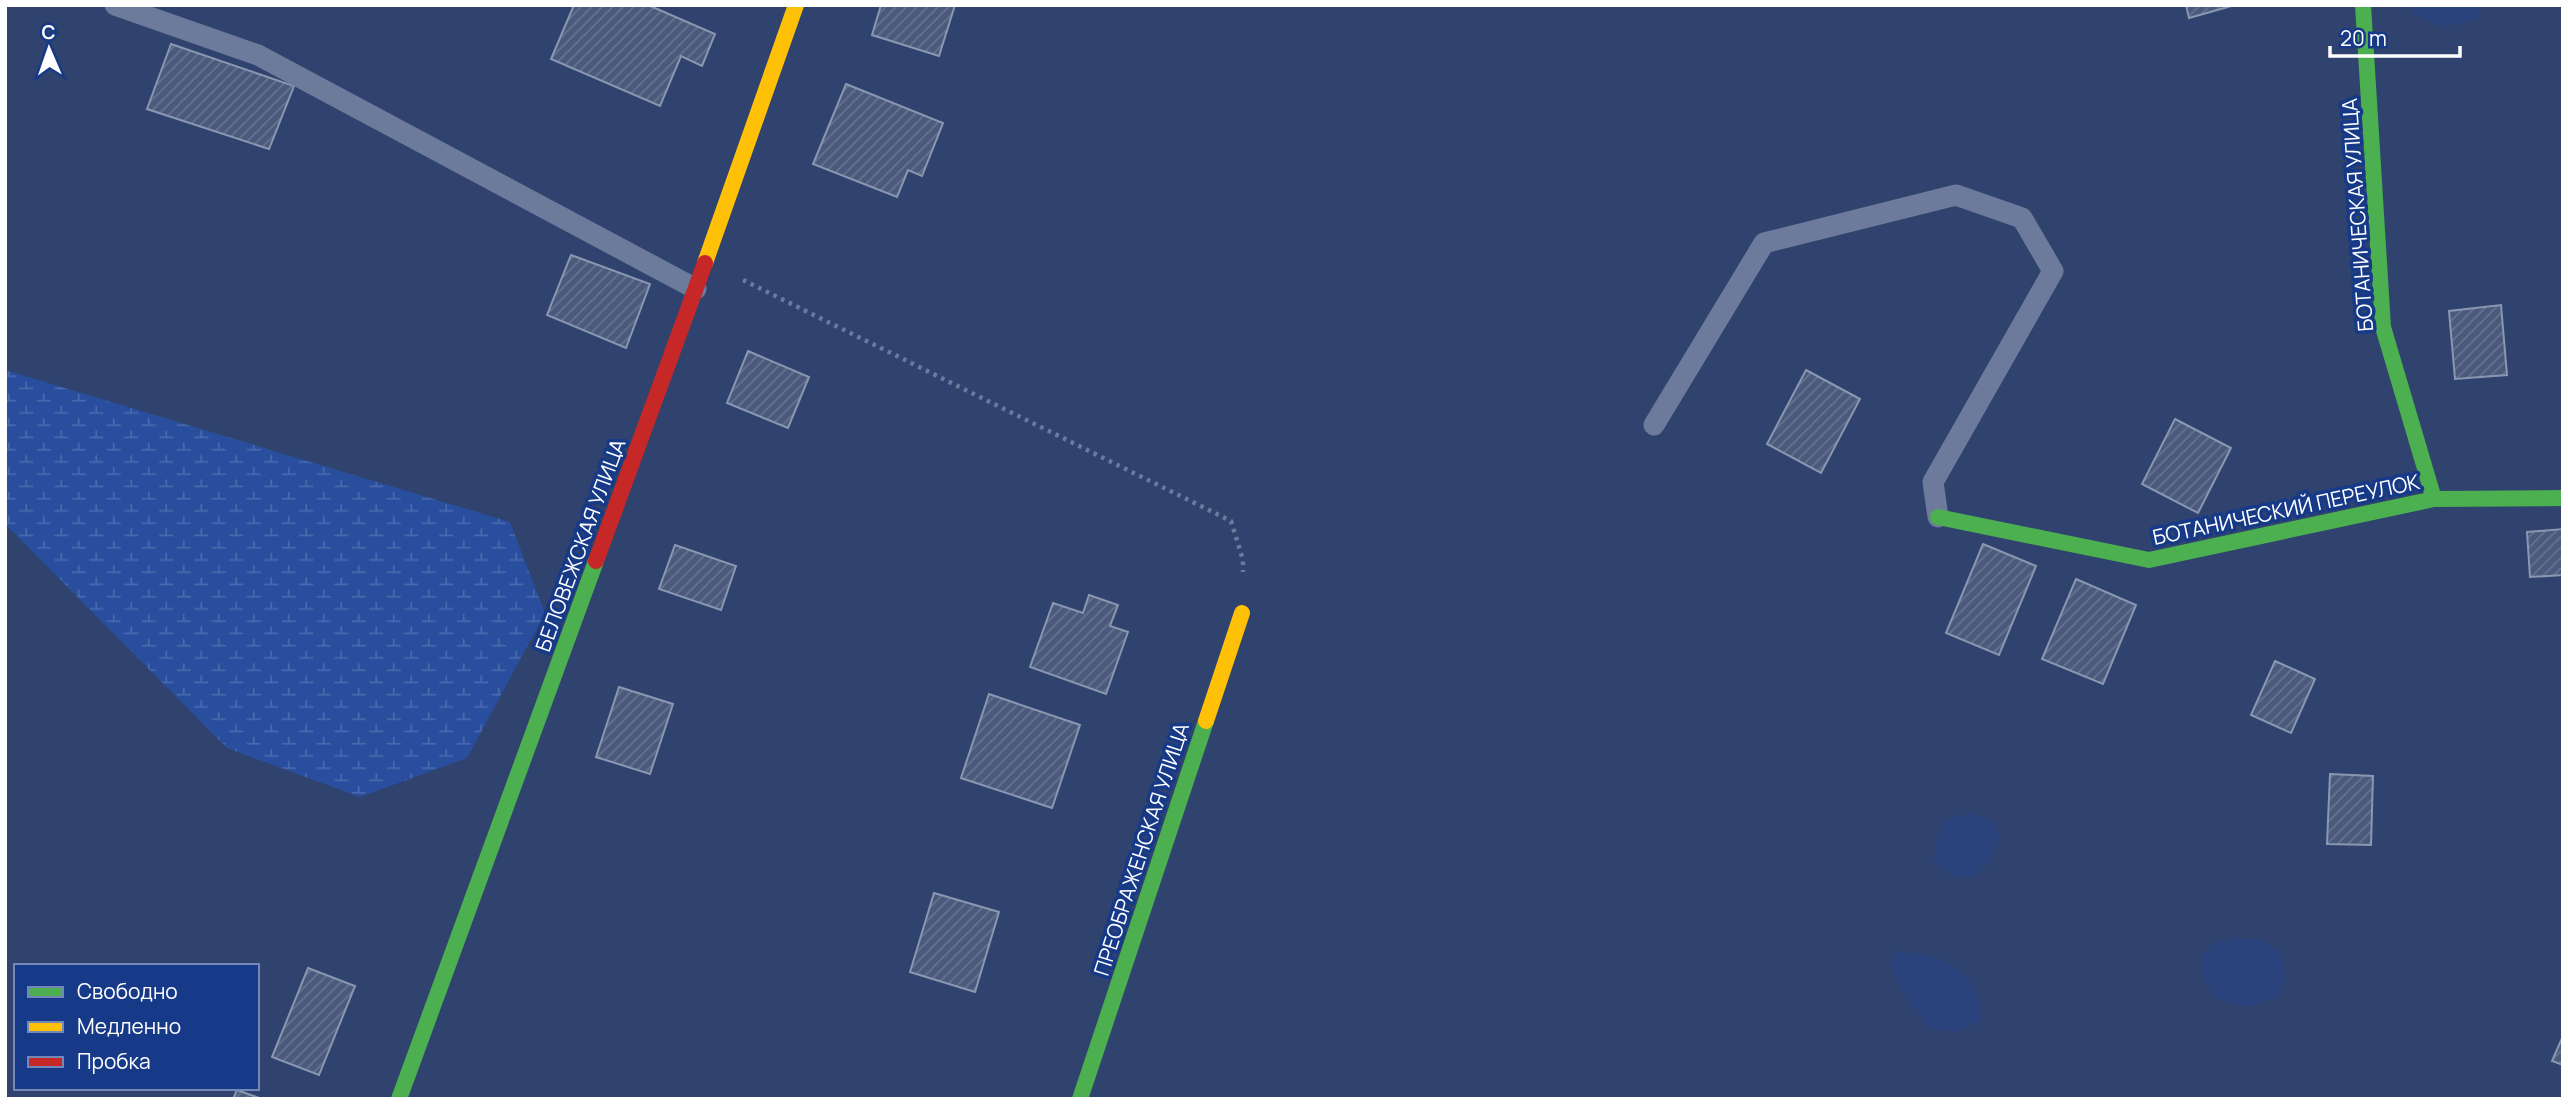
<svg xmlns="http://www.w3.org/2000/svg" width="2568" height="1104" font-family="Manrope,sans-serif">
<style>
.wetland{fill:url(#wetland-marsh)}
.water{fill:#2b447d}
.building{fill:url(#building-hatch);stroke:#8a97b1;stroke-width:2}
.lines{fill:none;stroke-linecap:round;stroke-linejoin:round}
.path{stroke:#6c7a9b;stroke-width:4.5;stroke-dasharray:3.5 5;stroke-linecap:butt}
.lane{stroke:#6c7a9b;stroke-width:21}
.fast{stroke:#4caf50;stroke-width:16}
.slow{stroke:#ffc107;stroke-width:16}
.jam{stroke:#c62828;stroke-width:16}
.labels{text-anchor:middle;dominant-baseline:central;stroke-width:7;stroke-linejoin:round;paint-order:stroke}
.street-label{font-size:21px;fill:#fff;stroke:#163988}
</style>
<defs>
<pattern id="wetland-marsh" width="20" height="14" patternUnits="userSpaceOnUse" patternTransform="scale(1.75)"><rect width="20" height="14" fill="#294e9e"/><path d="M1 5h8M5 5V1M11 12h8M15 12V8" fill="none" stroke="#4969ad"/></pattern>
<pattern id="building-hatch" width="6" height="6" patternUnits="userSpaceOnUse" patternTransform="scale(1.75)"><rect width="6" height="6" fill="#4a5a7d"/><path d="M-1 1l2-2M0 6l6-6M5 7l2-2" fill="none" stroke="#657390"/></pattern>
</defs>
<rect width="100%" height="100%" fill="#30436e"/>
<path class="wetland" d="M5 370 510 522 545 613 467 758 360 797 227 748 5 524Z"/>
<path class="water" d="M2411 5H2479V19L2441 27 2411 12Z
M1971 813 1995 822 2000 839 1989 861 1975 876 1953 877 1934 863 1936 839 1946 819Z
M2235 937 2262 940 2281 954 2286 979 2276 998 2245 1007 2219 1000 2203 981 2202 956 2211 945Z
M1898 951C1943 955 1982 969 1981 1021L1957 1032 1930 1029 1905 996 1889 965Z"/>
<path class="building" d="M574 5H648L715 34 702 66 681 56 660 106 551 59Z
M881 5H955L939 56 872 35Z
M2186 5H2235L2189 18Z
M171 44 294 86 269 149 147 109Z
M846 84 943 123 922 176 908 170 897 197 813 164Z
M571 255 650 284 626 348 547 315Z
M2501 305 2507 375 2455 379 2449 311Z
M748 351 809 377 788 428 727 403Z
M1806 370 1860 399 1821 473 1767 444Z
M2175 419 2231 448 2198 513 2142 484Z
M2563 529V575L2530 577 2527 532Z
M1983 544 2036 566 1999 655 1946 633Z
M675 545 736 566 721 610 659 589Z
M2076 579 2136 605 2103 684 2042 659Z
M1089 595 1118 605 1110 626 1128 632 1106 694 1030 667 1053 603 1083 613Z
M2275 661 2315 679 2291 733 2251 715Z
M619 687 673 704 650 774 596 757Z
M989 694 1080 725 1052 808 961 778Z
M2330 774 2373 776 2371 845 2327 844Z
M934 893 999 912 975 992 910 972Z
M308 968 355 986 319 1075 272 1057Z
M2563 1036V1065L2552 1061Z
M237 1090 262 1099H233Z"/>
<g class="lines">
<path class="path" d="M743 280 1231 521 1243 560V572"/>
<path class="lane" d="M115 5 258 55 696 289
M1654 425 1764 243 1956 195 2022 218 2053 271 1933 482 1938 517"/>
<path class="fast" d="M2363 5 2383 327 2434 499
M1938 517 2149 560 2434 499 2563 498
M399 1099 596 561
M1080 1099 1206 721"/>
<path class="slow" d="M705 263 796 5
M1206 721 1242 613"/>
<path class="jam" d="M596 561 705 263"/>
</g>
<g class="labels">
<g class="street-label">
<text transform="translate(2357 215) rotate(-94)">БОТАНИЧЕСКАЯ УЛИЦА</text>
<text transform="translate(2286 509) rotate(-12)">БОТАНИЧЕСКИЙ ПЕРЕУЛОК</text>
<text transform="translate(580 545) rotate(-70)">БЕЛОВЕЖСКАЯ УЛИЦА</text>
<text transform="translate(1141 849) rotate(-72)">ПРЕОБРАЖЕНСКАЯ УЛИЦА</text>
</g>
</g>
<rect width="2568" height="1104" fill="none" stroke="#ffffff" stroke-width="14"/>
<rect x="14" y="964" width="245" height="126" fill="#163988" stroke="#7388b8" stroke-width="2"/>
<rect x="28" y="987" width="35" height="10" fill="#4caf50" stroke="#7388b8" stroke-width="2"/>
<text x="77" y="999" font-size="21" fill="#ffffff">Свободно</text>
<rect x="28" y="1022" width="35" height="10" fill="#ffc107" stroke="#7388b8" stroke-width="2"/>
<text x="77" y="1034" font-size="21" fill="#ffffff">Медленно</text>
<rect x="28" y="1057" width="35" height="10" fill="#c62828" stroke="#7388b8" stroke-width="2"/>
<text x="77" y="1069" font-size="21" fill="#ffffff">Пробка</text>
<g transform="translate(49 49) rotate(358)" stroke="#163988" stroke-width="5" paint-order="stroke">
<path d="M0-5L12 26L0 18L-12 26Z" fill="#ffffff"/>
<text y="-10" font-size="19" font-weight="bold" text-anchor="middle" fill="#ffffff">С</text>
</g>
<path d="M2330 46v10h130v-10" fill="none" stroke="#ffffff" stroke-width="3.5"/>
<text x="2340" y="46" font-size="21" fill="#ffffff" stroke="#163988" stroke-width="5" paint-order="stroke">20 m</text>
</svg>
